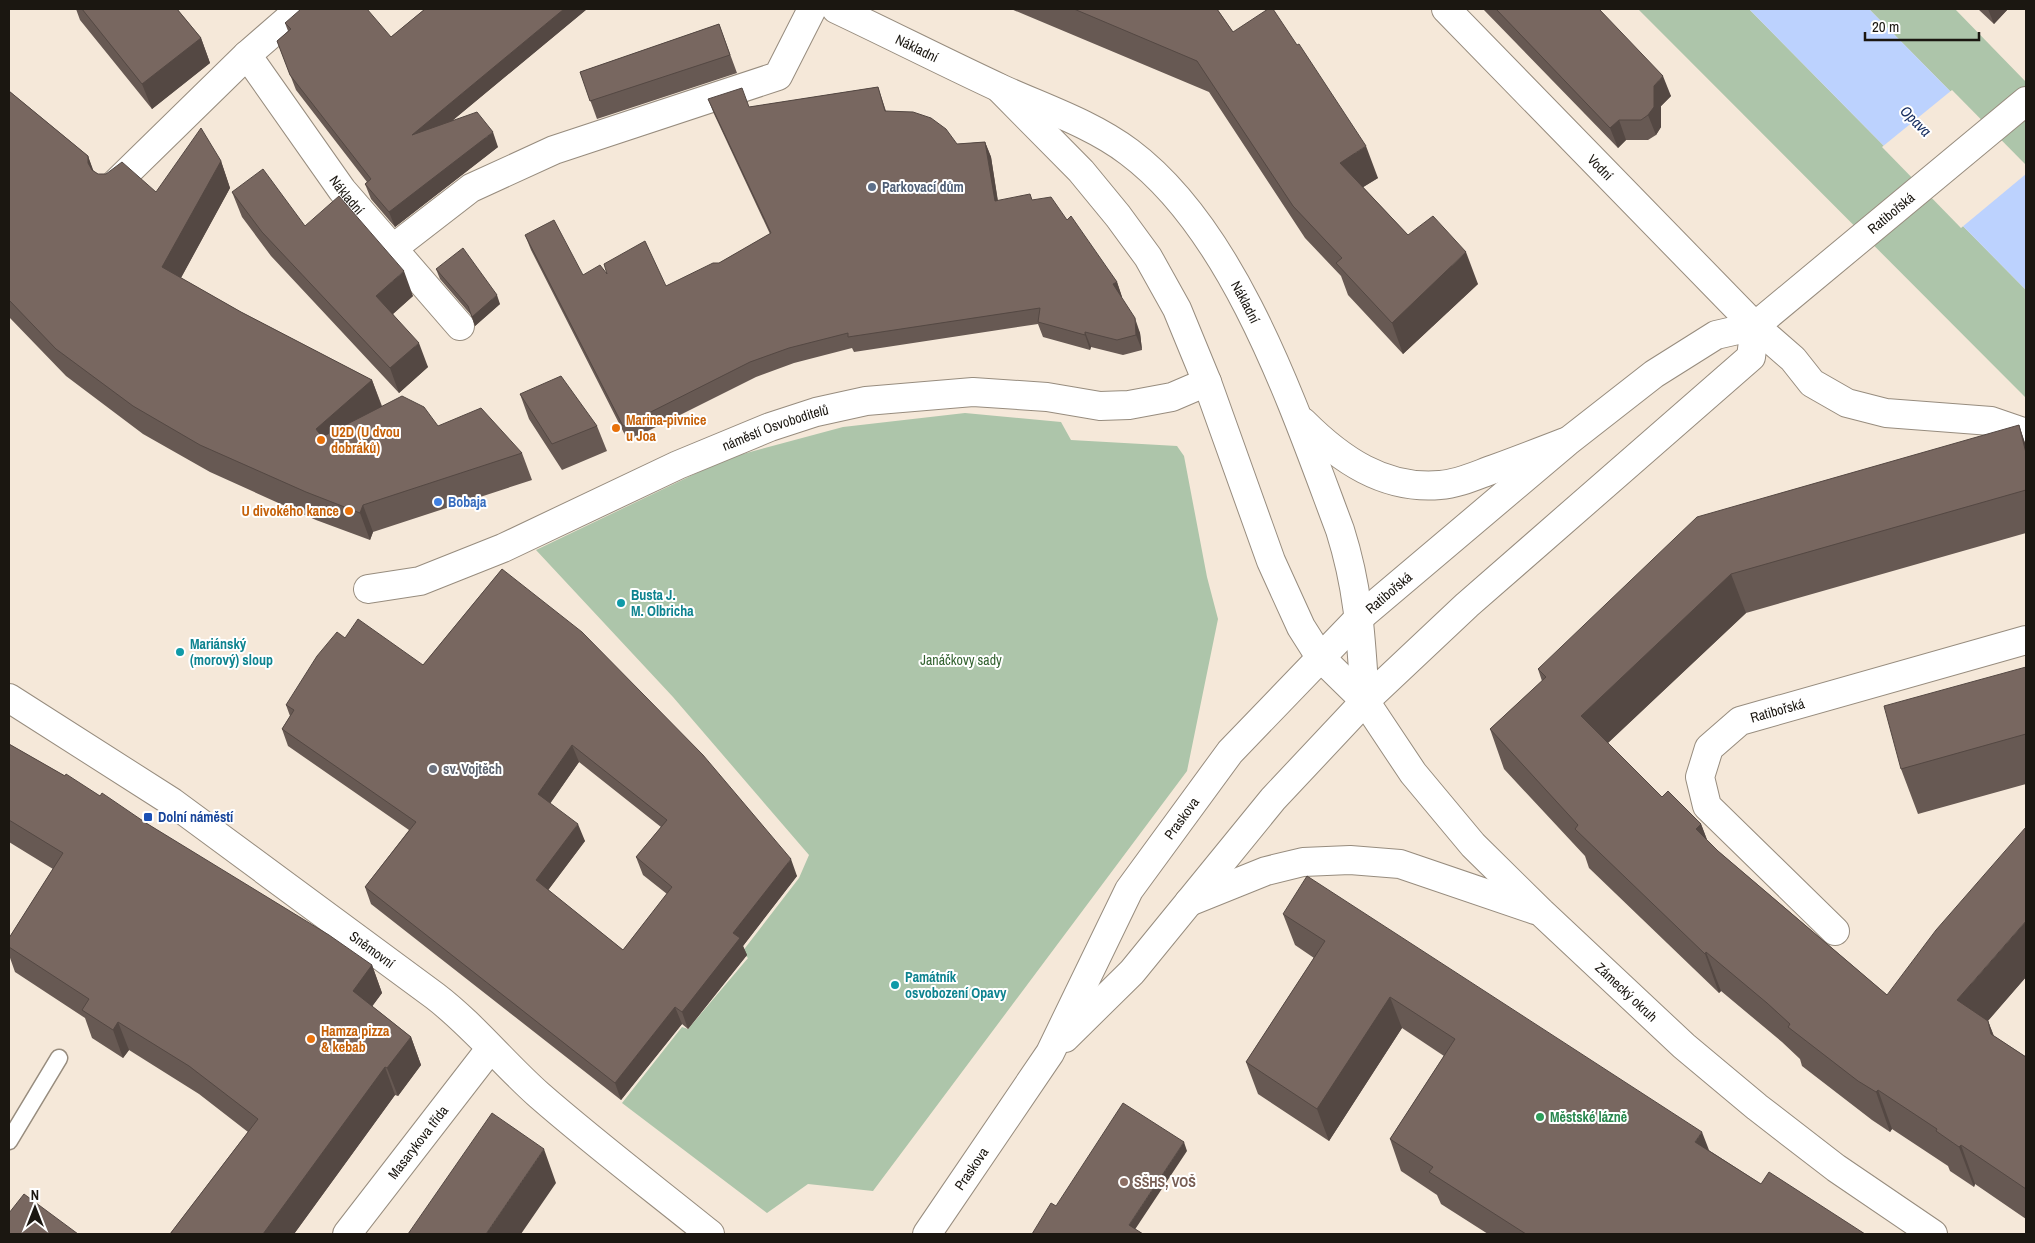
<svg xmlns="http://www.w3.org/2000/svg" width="2035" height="1243" font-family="'Archivo Narrow',sans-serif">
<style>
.green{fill:#adc5aa}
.water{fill:#bcd2fe}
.pier{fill:#f5e8d9}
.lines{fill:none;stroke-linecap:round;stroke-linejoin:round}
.lane-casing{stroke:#978c7e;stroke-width:19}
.street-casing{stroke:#978c7e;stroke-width:30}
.secondary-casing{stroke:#978c7e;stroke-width:30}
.primary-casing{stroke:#978c7e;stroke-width:30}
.lane{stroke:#fff;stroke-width:16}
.street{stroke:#fff;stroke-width:28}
.secondary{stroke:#fff;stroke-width:28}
.primary{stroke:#fff;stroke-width:28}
.wall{fill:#675953;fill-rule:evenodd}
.shaded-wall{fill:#544843}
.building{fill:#786760;stroke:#544843;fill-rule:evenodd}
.service-dot{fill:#5c6f8a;stroke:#fff;stroke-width:2}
.food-dot{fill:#e8710a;stroke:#fff;stroke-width:2}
.shop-dot{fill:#3f7fe0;stroke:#fff;stroke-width:2}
.culture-dot{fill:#0f9aa8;stroke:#fff;stroke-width:2}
.worship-dot{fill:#6b7280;stroke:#fff;stroke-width:2}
.transit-dot{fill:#1a4fb4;stroke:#fff;stroke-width:2}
.leisure-dot{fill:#2e9e5b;stroke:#fff;stroke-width:2}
.education-dot{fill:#8d6e63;stroke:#fff;stroke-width:2}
.labels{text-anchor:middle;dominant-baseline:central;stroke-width:4;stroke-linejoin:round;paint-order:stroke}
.street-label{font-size:14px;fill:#1b1711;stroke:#fff}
.service-label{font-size:14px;font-weight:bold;fill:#4e5e75;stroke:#fff;text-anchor:start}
.food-label{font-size:14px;font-weight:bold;fill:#c56008;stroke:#fff;text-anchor:start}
.shop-label{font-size:14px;font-weight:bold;fill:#366cbe;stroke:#fff;text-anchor:start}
.culture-label{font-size:14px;font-weight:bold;fill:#0d838f;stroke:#fff;text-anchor:start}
.park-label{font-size:14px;fill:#336230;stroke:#fff}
.worship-label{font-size:14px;font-weight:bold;fill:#5b616d;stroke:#fff;text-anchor:start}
.transit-label{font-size:14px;font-weight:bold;fill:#164399;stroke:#fff;text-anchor:start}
.leisure-label{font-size:14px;font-weight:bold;fill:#27864d;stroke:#fff;text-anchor:start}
.education-label{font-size:14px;font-weight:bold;fill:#785e54;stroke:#fff;text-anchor:start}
.water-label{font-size:15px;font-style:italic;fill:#152d60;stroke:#fff}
</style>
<rect width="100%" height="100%" fill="#f5e8d9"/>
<path class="green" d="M1638 9H1749L2026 290V398Z
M1869 9H1955L2026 82V168Z
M965 413 1061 422 1071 440 1177 446 1184 456 1207 577 1218 619 1187 771 873 1191 808 1184 767 1213 622 1103 682 1027 688 1029 748 958 742 952 799 878 809 855 673 697 536 550 728 458 843 427Z"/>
<path class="water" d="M1749 9H1869L2026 168V290Z"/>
<path class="pier" d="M1952 90 2026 165V174L1961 228 1882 147Z"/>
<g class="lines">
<g class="lane-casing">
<path id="lane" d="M9 1141 59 1058"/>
</g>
<g class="street-casing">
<g id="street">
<path id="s1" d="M1446 9 1755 326 1793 359 1812 383 1847 403 1886 413 1991 421 2026 433"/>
<path id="s2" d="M247 55 342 190 460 326"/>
<path d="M113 186 247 55 300 9"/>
<path d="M392 249 471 188 554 150 778 76 812 9"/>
<path id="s3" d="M368 589 420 581 503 548 678 465 770 427 816 412 866 401 973 392 1047 397 1100 406 1129 405 1172 397 1207 382"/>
<path id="s4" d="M9 698 172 802 435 996C473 1025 503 1063 539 1095 594 1143 653 1188 710 1234"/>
<path id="s5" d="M1835 931 1707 806 1700 777 1709 748 1740 721 2026 640"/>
<path id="s6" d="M347 1234 490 1049"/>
</g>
</g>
<g class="secondary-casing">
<g id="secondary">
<path id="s7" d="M836 9C891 35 946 63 1002 89 1044 108 1092 124 1129 152 1236 232 1294 408 1340 530 1359 590 1361 638 1365 701"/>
<path id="s8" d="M999 88 1081 171 1118 216 1148 257 1177 309 1207 382 1271 561 1301 627 1320 657 1365 701 1413 773 1473 845 1541 912 1684 1046 1757 1107 1836 1168 1933 1234"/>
<path d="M1303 422C1340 459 1384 490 1440 485 1458 484 1477 475 1494 469 1518 460 1542 451 1565 442"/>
<path d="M1189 902 1266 871 1303 862 1350 860 1400 864 1535 910"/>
</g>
</g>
<g class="primary-casing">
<g id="primary">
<path d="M1065 1038 1132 972 1273 799 1365 701 1467 605 1751 357 1755 326"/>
<path id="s9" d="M927 1234 1050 1053 1129 890 1230 752 1360 617 1567 442 1654 374 1716 335 1755 326 2026 101"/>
</g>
</g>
<use href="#lane" class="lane"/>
<use href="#street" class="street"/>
<use href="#secondary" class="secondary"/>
<use href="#primary" class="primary"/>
</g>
<path class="wall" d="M76 9H177L201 38 210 63 152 109 80 20Z
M425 9H587L453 120 498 147 395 227 371 199 365 184 367 182 296 90 277 41 288 31 285 23 391 37Z
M1011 9H1217L1233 32 1378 178 1363 187 1408 235 1478 284 1403 354 1348 295 1341 276 1305 238 1209 92Z
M1483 9H1599L1671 96 1661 106V127L1656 135 1648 140H1626L1618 148Z
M1978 9H2008L1994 24Z
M719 24 737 73 597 119 580 72Z
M878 87 886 111 957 144 985 142 991 157 998 201 1032 200 1067 220 1117 282 1122 297H1121L1140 333 1142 350 1123 355 1091 347 1090 350 1043 337 1038 324 854 352 852 348 794 363 756 377 628 441 531 250 525 235 583 275 607 274 666 286 719 263 770 234 714 114 708 99 749 107Z
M9 91 88 156 93 171 98 174 156 192 221 161 230 188 181 278 241 312 372 380 382 406 438 426 522 453 532 480 373 532 370 540 316 520 210 472 143 434 66 376 9 317Z
M232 192 305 226 413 296 393 314 428 367 399 393 271 256 242 217Z
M436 269 500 304 475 326 471 315 440 279Z
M520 394 597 426 607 451 562 470 529 419Z
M2019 425 2026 446V533L1746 613 1608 743 1662 797 1701 824 1707 840 1718 851 1887 995 2026 977 1988 1021 1994 1036 2026 1057V1219L1975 1184 1974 1187 1950 1171 1948 1166 1892 1129 1890 1132 1872 1120 1802 1066 1800 1059 1782 1042 1721 991 1719 993 1589 868 1585 856 1504 769 1490 729 1542 681 1538 669Z
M502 569 797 876 743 946 747 955 688 1029 682 1024 621 1100 371 904 365 887 409 830 288 746 282 729 290 716 286 705 345 638 423 665ZM579 762 661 827 636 857 643 875 667 894 623 950 548 890 585 841 550 803Z
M2026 667V784L1918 814 1901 769Z
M9 744 100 796 146 823 372 965 382 993 372 1006 411 1037 421 1065 398 1096 395 1095 294 1234H170L248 1132 199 1094 129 1050 123 1058 92 1038 85 1018 15 972 9 955V938L53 869 9 842Z
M1283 914 1710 1151 1761 1184 1865 1234H1488L1441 1204 1437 1195 1401 1171 1390 1139 1444 1056 1402 1028 1329 1141 1258 1094 1246 1062 1314 958 1295 945Z"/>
<path class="shaded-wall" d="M564 9H587L417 150 412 135Z
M1988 9H2008L1994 24Z
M201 38 210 63 152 109 142 84Z
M1663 76 1671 96 1661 106V127L1656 135 1648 115 1654 86Z
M1619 120 1626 140 1618 148 1610 128Z
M493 132 498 147 395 227 389 212Z
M985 142 991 157 1000 216 995 201Z
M1366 146 1378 178 1352 194 1340 163Z
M88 156 98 183 88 163Z
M221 161 230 188 172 294 162 267Z
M1466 252 1478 284 1403 354 1392 323Z
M404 271 413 296 385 321 376 296Z
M1117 282 1122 297 1118 299 1113 284Z
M497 295 500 304 475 326 472 317Z
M1135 318 1140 333 1142 350 1136 335Z
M1085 332 1091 347 1090 350 1085 335Z
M419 343 428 367 399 393 390 368Z
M372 380 382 408 326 456 316 429Z
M2019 425 2026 446V453Z
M363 505 373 532 370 540 360 513Z
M1731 574 1746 613 1595 755 1581 716Z
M572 745 579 762 545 811 538 794Z
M578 824 585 841 543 897 536 880Z
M1701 824 1716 863 1696 829Z
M791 859 797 876 743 946 747 955 688 1029 682 1012 733 933Z
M2026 921V977L1971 1040 1957 1000Z
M1706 952 1721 991 1719 993 1705 954Z
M372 965 382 993 363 1019 353 991Z
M1390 997 1402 1028 1329 1141 1317 1109Z
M675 1007 682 1024 621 1100 615 1083Z
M1988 1021 2003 1061 1991 1034Z
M118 1022 129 1050 123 1058 113 1030Z
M411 1037 421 1065 398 1096 387 1068Z
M385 1067 395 1095 294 1234H263Z
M1878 1090 1892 1129 1890 1132 1876 1092Z
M1702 1132 1714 1163 1695 1142Z
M1184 1142 1187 1151 1132 1234 1129 1225Z
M1961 1145 1975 1184 1974 1187 1959 1147Z
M544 1149 556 1183 521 1234H486Z"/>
<path class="building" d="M82 9H177L201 38 142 84Z
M301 9H367L391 37 425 9H564L412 135 477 112 493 132 389 212 365 184 371 179 290 75 277 41 291 29 285 23Z
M1074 9H1217L1233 32 1268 9H1273L1297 45 1299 44 1366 146 1340 163 1408 235 1433 216 1466 252 1392 323 1336 263 1342 258 1293 206 1197 61Z
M1496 9H1599L1663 76 1654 86V107L1648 115 1641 120H1619L1610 128Z
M719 24 730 55 590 101 580 72Z
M878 87 885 111 913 112 931 118 946 129 957 144 985 142 995 201 1030 194 1032 200 1051 197 1067 220 1071 216 1117 282 1113 284 1135 318 1136 335 1117 340 1085 332V335L1038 322 1040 308 848 337V333L789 348 750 362 623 426 525 235 554 220 583 275 600 265 607 274 604 264 645 241 666 286 713 263H719L771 233 708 99 742 88 749 107Z
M9 91 88 156V163L92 170 98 174H106L122 162 156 192 201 128 221 161 162 267 241 312 372 380 316 429 322 437 402 396 424 407 438 426 481 408 522 453 363 505 360 513 306 492 200 445 133 406 56 349 9 300Z
M263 169 305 226 339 196 404 271 376 296 419 343 390 368 262 232 232 192Z
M463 248 497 295 472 317 468 306 436 269Z
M561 376 597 426 552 444 520 394Z
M2019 425 2026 453V490L1731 574 1581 716 1662 797 1668 791 1701 824 1696 829 1718 851 1887 995 1936 930 2026 827V921L1957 1000 1988 1021 1991 1034 2026 1057V1189L1961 1145 1959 1147 1936 1131 1937 1129 1878 1090 1876 1092 1858 1081 1788 1027 1790 1024 1767 1003 1706 952 1705 954 1575 829 1578 825 1490 729 1546 677 1538 669 1697 517Z
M502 569 582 632 703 755 791 859 733 933 740 938 682 1012 675 1007 615 1083 365 887 416 822 282 729 294 710 286 705 317 656 337 632 345 638 358 619 423 665ZM572 745 667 820 636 857 672 887 623 950 536 880 578 824 538 794Z
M2026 667V734L1901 769 1884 706Z
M9 744 65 776 66 774 100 796 102 793 146 823 329 935 372 965 353 991 411 1037 387 1068 385 1067 263 1234H170L258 1119 189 1066 118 1022 113 1030 82 1010 89 999 9 947V938L63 853 9 820Z
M1307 876 1702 1132 1695 1142 1761 1184 1769 1172 1865 1234H1526L1429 1172 1433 1167 1390 1139 1455 1039 1390 997 1317 1109 1246 1062 1325 941 1283 914Z
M1123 1103 1184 1142 1129 1225 1143 1234H1032L1051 1203 1056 1206Z
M492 1113 544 1149 486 1234H408Z
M24 1194 78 1234H9V1213Z"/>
<circle class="service-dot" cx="872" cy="187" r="5"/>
<g class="food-dot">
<circle cx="616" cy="428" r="5"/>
<circle cx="321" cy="440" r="5"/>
<circle cx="349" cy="511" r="5"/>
<circle cx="311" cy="1039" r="5"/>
</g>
<circle class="shop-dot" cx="438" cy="502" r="5"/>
<g class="culture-dot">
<circle cx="621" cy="603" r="5"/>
<circle cx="180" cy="652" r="5"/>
<circle cx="895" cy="985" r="5"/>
</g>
<circle class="worship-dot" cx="433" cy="769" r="5"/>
<rect class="transit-dot" x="143" y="812" width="10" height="10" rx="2.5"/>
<circle class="leisure-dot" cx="1540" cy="1117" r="5"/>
<circle class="education-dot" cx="1124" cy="1182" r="5"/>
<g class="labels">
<g class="street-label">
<text stroke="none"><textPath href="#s7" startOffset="90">Nákladní</textPath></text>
<text stroke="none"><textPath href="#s1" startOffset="221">Vodní</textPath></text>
<text stroke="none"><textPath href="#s2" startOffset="172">Nákladní</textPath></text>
<text stroke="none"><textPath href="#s9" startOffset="1430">Ratibořská</textPath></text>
<text stroke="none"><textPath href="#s7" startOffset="518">Nákladní</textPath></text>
<text stroke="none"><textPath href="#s3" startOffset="440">náměstí Osvoboditelů</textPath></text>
<text stroke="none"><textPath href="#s9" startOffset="796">Ratibořská</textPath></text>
<text stroke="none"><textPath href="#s5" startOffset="319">Ratibořská</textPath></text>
<text stroke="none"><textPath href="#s9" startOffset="489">Praskova</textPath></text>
<text stroke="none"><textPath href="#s4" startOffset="442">Sněmovní</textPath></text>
<text stroke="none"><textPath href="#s8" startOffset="1118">Zámecký okruh</textPath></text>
<text stroke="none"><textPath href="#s6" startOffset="116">Masarykova třída</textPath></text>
<text stroke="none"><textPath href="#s9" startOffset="79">Praskova</textPath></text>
</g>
<g class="service-label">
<text x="882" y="187">Parkovací dům</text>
</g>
<g class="food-label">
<text x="626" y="420">Marina-pivnice<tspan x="626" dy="16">u Joa</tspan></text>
<text x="331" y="432">U2D (U dvou<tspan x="331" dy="16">dobráků)</tspan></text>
<text x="339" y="511" text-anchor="end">U divokého kance</text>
<text x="321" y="1031">Hamza pizza<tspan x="321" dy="16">&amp; kebab</tspan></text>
</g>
<g class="shop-label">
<text x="448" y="502">Bobaja</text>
</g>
<g class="culture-label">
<text x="631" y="595">Busta J.<tspan x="631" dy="16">M. Olbricha</tspan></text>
<text x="190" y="644">Mariánský<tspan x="190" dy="16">(morový) sloup</tspan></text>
<text x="905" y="977">Památník<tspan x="905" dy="16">osvobození Opavy</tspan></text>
</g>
<g class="park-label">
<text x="961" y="660">Janáčkovy sady</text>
</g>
<g class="worship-label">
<text x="443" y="769">sv. Vojtěch</text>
</g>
<g class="transit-label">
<text x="158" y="817">Dolní náměstí</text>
</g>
<g class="leisure-label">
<text x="1550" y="1117">Městské lázně</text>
</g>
<g class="education-label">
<text x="1134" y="1182">SŠHS, VOŠ</text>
</g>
<g class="water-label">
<text transform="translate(1916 121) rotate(45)">Opava</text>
</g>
</g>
<rect width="2035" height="1243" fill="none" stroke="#1b1711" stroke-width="20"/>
<g transform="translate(35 1208)" stroke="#ffffff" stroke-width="4" paint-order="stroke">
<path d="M0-4L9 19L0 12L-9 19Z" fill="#1b1711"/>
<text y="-8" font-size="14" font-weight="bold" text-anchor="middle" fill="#1b1711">N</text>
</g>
<path d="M1865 32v8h114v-8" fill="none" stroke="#1b1711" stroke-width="2.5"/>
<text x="1872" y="32" font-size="15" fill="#1b1711" stroke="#ffffff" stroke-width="4" paint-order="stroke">20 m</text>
</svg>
